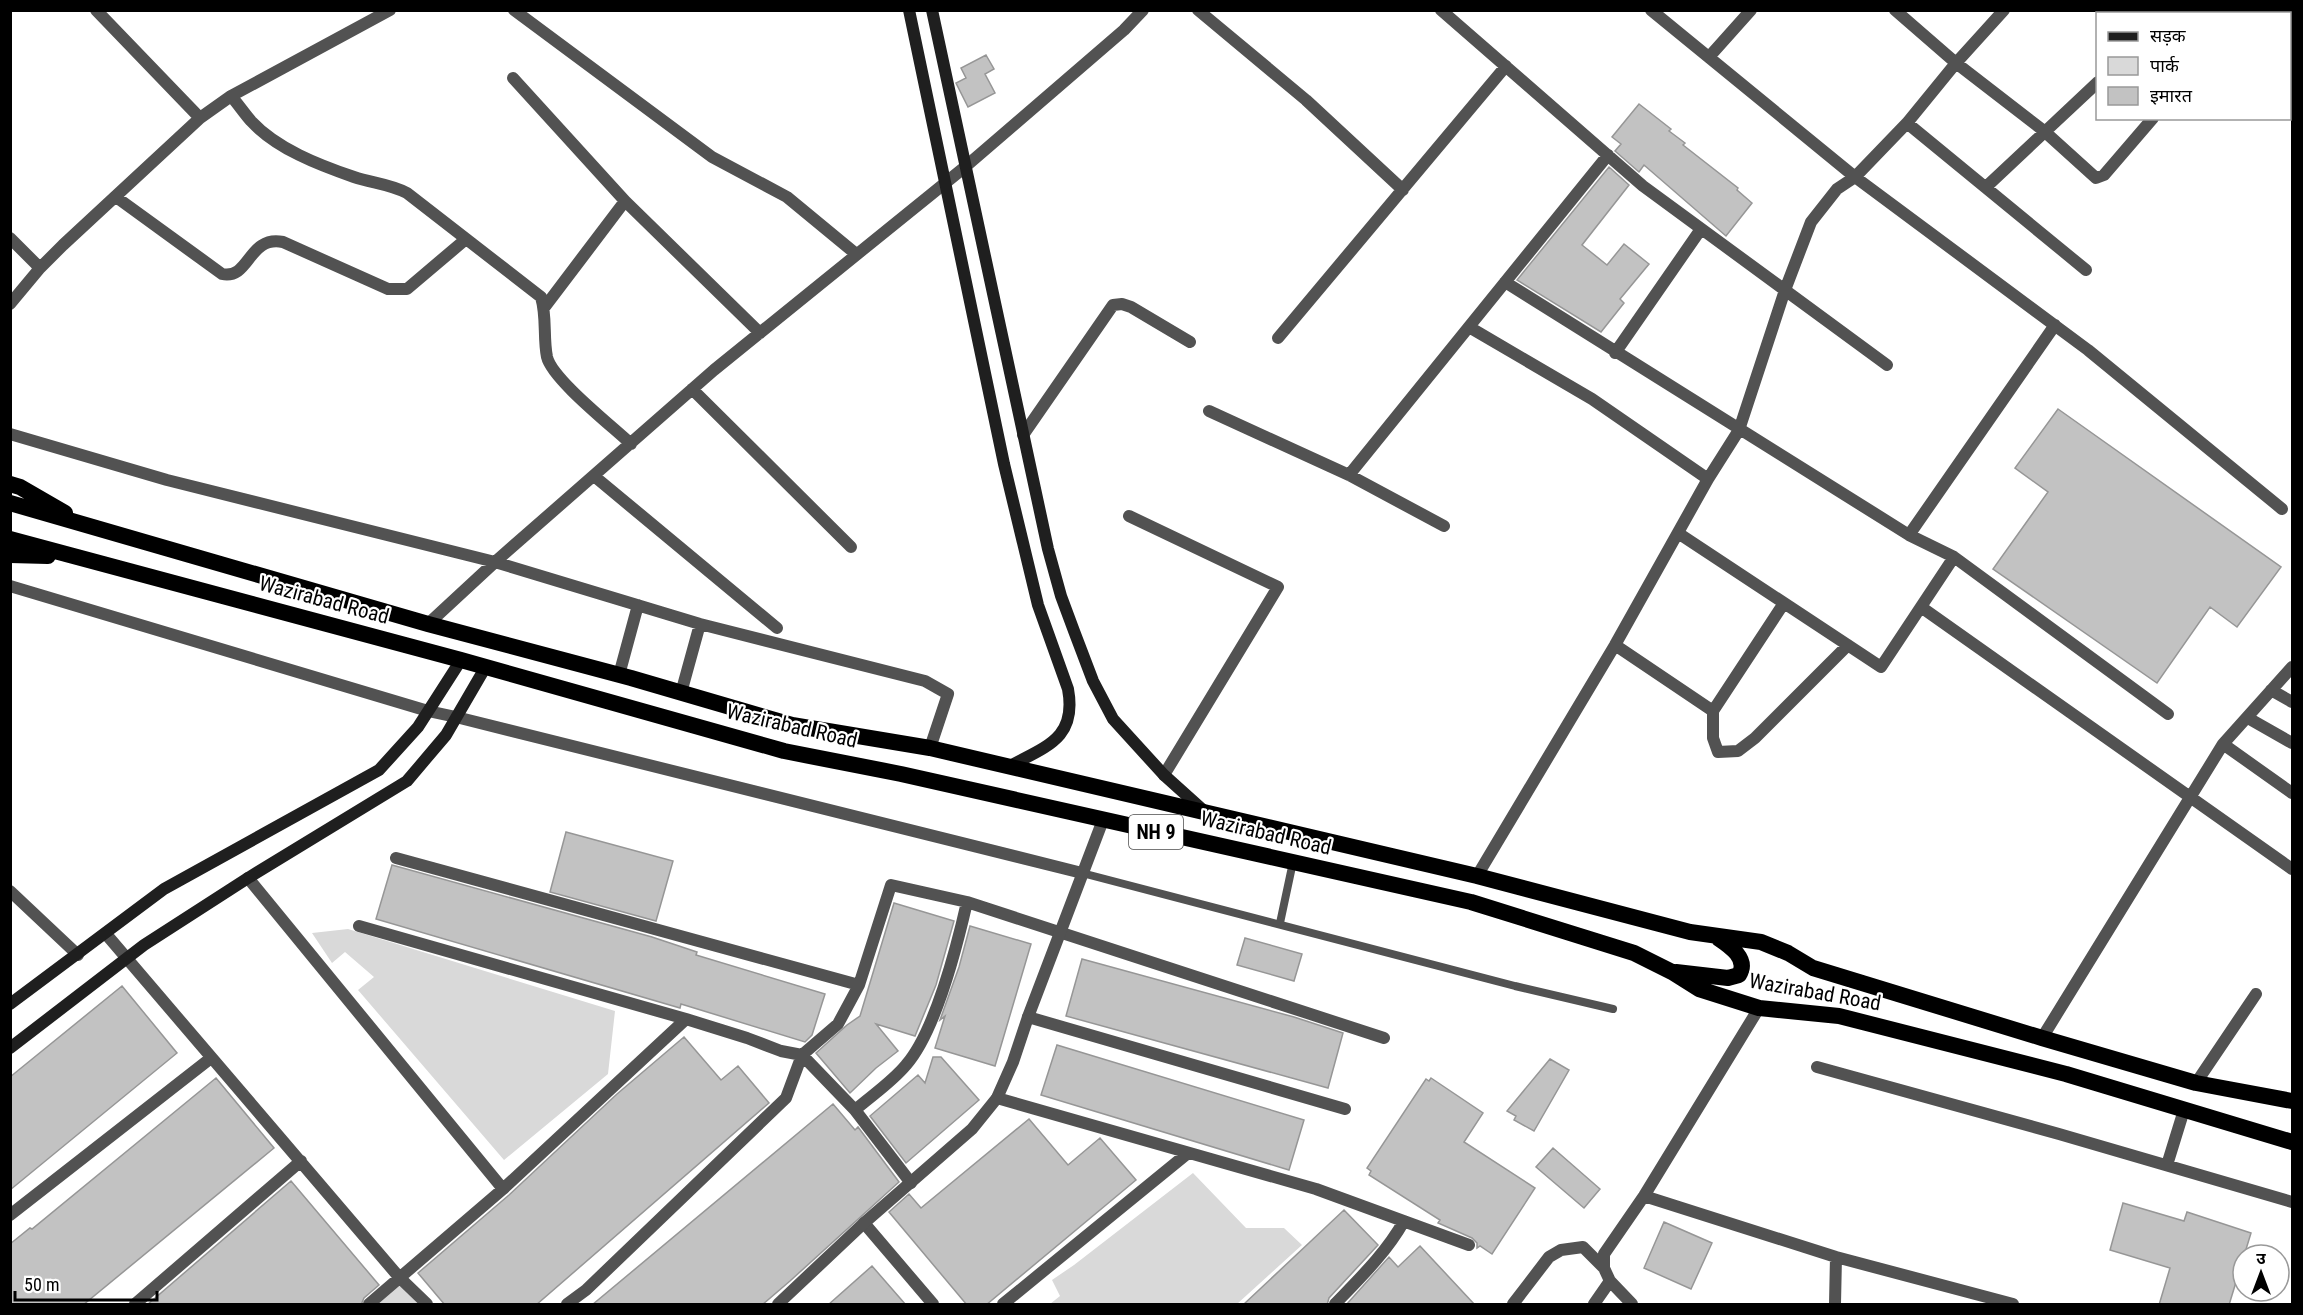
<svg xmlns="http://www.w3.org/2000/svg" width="2303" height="1315" font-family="'Roboto Condensed','Noto Sans Devanagari',sans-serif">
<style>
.green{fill:#d9d9d9}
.building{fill:#c2c2c2;stroke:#969696;stroke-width:1.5}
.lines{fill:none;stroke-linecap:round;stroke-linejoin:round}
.service{stroke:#525252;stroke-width:8}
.minor{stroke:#525252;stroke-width:12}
.tertiary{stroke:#525252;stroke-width:12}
.secondary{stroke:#1f1f1f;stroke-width:12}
.trunk{stroke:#000;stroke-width:16}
.labels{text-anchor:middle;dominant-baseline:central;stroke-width:4.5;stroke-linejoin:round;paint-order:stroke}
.shield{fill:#fff;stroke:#4c4c4c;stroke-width:1.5}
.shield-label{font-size:20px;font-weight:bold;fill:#000}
.street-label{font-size:21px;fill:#000;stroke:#fff}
</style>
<rect width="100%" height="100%" fill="#fff"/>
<path class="green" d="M348 929 615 1011 608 1074 504 1160 358 990 374 977 345 952 332 963 312 933Z
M1193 1173 1246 1228H1284L1302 1245 1237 1304H1050L1060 1296 1052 1280 1074 1265Z
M399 1282 421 1304H374Z"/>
<path class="building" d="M986 55 994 69 985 74 995 93 968 107 956 83 966 78 961 68Z
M1639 104 1671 129 1669 131 1685 143 1683 145 1738 188 1737 190 1752 203 1726 236 1644 165 1639 172 1615 151 1621 144 1612 137Z
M1609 167 1629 185 1582 245 1607 265 1624 244 1649 264 1620 299 1624 303 1601 332 1517 280Z
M2058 409 2281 567 2237 627 2210 607 2157 683 1993 569 2048 492 2015 468Z
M566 832 673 861 656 921 550 892Z
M392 865 652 937 697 952 696 955 825 994 812 1035 805 1042 681 1004 680 1008 376 919Z
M894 903 954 921 936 985 915 1036 876 1024 898 1051 876 1068 850 1093 816 1053 847 1025 860 1016Z
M970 926 1031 944 995 1066 935 1048 945 1016 940 1020 959 967Z
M1245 938 1302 954 1294 981 1237 965Z
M1082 959 1294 1017 1343 1033 1328 1088 1066 1016Z
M122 986 177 1053 10 1190V1077Z
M684 1037 721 1080 738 1066 769 1103 536 1305H445L418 1273 509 1195 617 1094Z
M1057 1045 1304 1120 1289 1170 1041 1095Z
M933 1057H941L979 1100 906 1163 870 1116 918 1075 925 1083Z
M1550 1059 1569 1070 1534 1131 1514 1120 1516 1116 1507 1111Z
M216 1078 274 1148 83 1305H10V1244L30 1228 32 1229Z
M1431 1078 1483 1113 1464 1142 1535 1188 1492 1254 1480 1246 1477 1248V1243L1472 1238 1438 1223 1440 1220 1369 1175 1371 1171 1367 1168 1426 1079 1429 1081Z
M833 1104 855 1130 858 1127 899 1182 790 1281 762 1305H592Z
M1029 1119 1068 1165 1100 1138 1136 1180 986 1305H967L889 1212 909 1194 921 1208Z
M1553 1148 1600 1189 1584 1208 1536 1167Z
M291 1181 379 1285 364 1298 361 1305H147Z
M2123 1203 2184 1221 2187 1212 2251 1233 2229 1305H2159L2170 1268 2110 1250Z
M1344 1210 1378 1245 1329 1298 1327 1305H1243Z
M1664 1222 1712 1243 1691 1289 1644 1268Z
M1420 1246 1475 1305H1346L1389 1257 1398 1267Z
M872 1266 906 1305H828Z"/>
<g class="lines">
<path class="service" d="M1082 873 1515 986 1613 1009
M1280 923 1293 862"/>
<path class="minor" d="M96 10 200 118
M514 10 712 157 787 197 856 254
M1198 10 1306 100 1403 190
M1441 10 1643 186 1887 365
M1651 10 1855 177 2088 350 2282 509
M1895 10 1956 63 2044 131 2096 178 2104 175 2153 118
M2184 10 2188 14
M2172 14 2176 10
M1709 57 1751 10
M2290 73 2292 70
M513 78 625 201 760 333
M231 96C238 104 244 113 251 121 277 149 319 165 354 177 372 183 390 184 407 193L541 297C547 317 543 337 547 357 552 379 612 426 631 444
M2290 104 2292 107
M1907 123 2086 270
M1986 187 2098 82
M116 197 222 274C250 280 248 235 283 242L388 289H407L466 239
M10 238 40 268
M1505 282 1909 535 1954 557 2168 714
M10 304 40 268 63 245 200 118 231 96 390 10
M544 308 625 201
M1469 327 1592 399 1708 479
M1278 338 1506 66
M1615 353 1701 229
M692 389 851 547
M1209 411 1349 475 1444 526
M10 434 167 480 495 562 700 624 925 681 948 694 930 748
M1023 435 1113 305 1122 304 1131 307 1190 342
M1349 475 1608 155
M594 476 777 628
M1129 516 1278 587 1164 775
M1678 533 1881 667 1954 557
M1909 535 2055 325
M10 586 428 711 456 717 1082 873
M1784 603 1713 711V738L1718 752 1738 751 1755 738 1848 645
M1921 607 2292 869
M428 624 495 562 714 370 965 167 1124 30 1143 10
M1615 645 1713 711
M619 675 638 605
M2271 690 2292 702
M681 693 700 624
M2248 718 2292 743
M2223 744 2292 793
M396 858 859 985
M1477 876 1615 645 1708 479 1739 430 1785 290 1811 222 1837 189 1855 177 1907 123 1956 63 2004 10
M248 878 503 1189
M10 891 78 955
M359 926 686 1019 747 1038 781 1051 802 1055 855 1110 911 1183
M106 934 399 1277 427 1304
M1028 1017 1345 1109
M2042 1038 2223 744 2292 667
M1817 1067 2059 1134 2292 1202
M2196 1083 2256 994
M997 1098 1316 1189 1469 1245
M855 1110C871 1096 892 1082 906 1065 935 1032 957 946 967 902
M2167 1165 2184 1110
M1644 1196 1836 1257 2013 1304
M10 1215 211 1058
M864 1223 933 1304
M135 1304 301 1161
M369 1304 503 1189 686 1019
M567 1304 586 1290 786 1098 802 1055 838 1024 859 985 891 885 967 902 1384 1038
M1003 1304 1188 1153
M1335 1304C1360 1278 1386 1253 1404 1221
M1513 1304 1549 1257 1561 1250 1583 1247 1604 1268
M1594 1304 1610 1281
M1632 1304 1610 1281 1604 1268V1254L1644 1196 1759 1008
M1835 1304 1836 1257"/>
<path class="tertiary" d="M778 1304 864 1223 972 1129 997 1098 1013 1062 1028 1017 1103 820"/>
<path class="secondary" d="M909 10 1004 464 1038 605 1068 689C1077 738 1047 746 1010 766
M932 10 1048 549 1061 596 1074 631 1093 681 1113 719 1164 775 1204 811
M10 1004 164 889 379 770 418 727 461 660
M10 1048 144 945 248 878 407 781 446 735 485 668"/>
<path class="trunk" d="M10 484 20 487 65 513
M10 503 428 624 631 678 792 725 930 748 1477 876 1690 932 1761 942 1788 953 1813 968 2042 1038 2196 1083 2292 1101
M10 539 461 660 784 751 901 774 1471 902 1634 953 1672 972 1699 989 1759 1008 1839 1016 2066 1074 2292 1142
M10 555 48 556
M1676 972 1728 978 1739 975C1749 959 1730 946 1718 938"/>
</g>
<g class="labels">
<rect class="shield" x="1129" y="815" width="54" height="34" rx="4.5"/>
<g class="shield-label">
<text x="1156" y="832">NH 9</text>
</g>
<g class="street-label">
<text transform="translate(324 600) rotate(15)">Wazirabad Road</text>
<text transform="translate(792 726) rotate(13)">Wazirabad Road</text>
<text transform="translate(1266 833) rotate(13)">Wazirabad Road</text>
<text transform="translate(1815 992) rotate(10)">Wazirabad Road</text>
</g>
</g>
<rect width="2303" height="1315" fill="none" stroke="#000000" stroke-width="24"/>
<rect x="2096" y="12" width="195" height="108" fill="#ffffff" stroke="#999999" stroke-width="1.5"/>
<rect x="2108" y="32" width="30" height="9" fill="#1f1f1f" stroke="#999999" stroke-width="1.5"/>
<text x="2150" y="42" font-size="18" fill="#000000">सड़क</text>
<rect x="2108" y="57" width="30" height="18" fill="#d9d9d9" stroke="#999999" stroke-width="1.5"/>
<text x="2150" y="72" font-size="18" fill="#000000">पार्क</text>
<rect x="2108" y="87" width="30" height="18" fill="#c2c2c2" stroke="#999999" stroke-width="1.5"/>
<text x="2150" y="102" font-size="18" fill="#000000">इमारत</text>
<g transform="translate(2261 1273)"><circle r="28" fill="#ffffff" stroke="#999999" stroke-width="1.5"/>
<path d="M0-4.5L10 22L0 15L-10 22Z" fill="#000000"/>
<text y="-9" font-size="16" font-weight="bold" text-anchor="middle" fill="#000000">उ</text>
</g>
<path d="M15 1291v9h142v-9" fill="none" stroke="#000000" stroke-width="3"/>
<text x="24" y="1291" font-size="18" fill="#000000" stroke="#ffffff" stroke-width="4.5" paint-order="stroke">50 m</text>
</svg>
